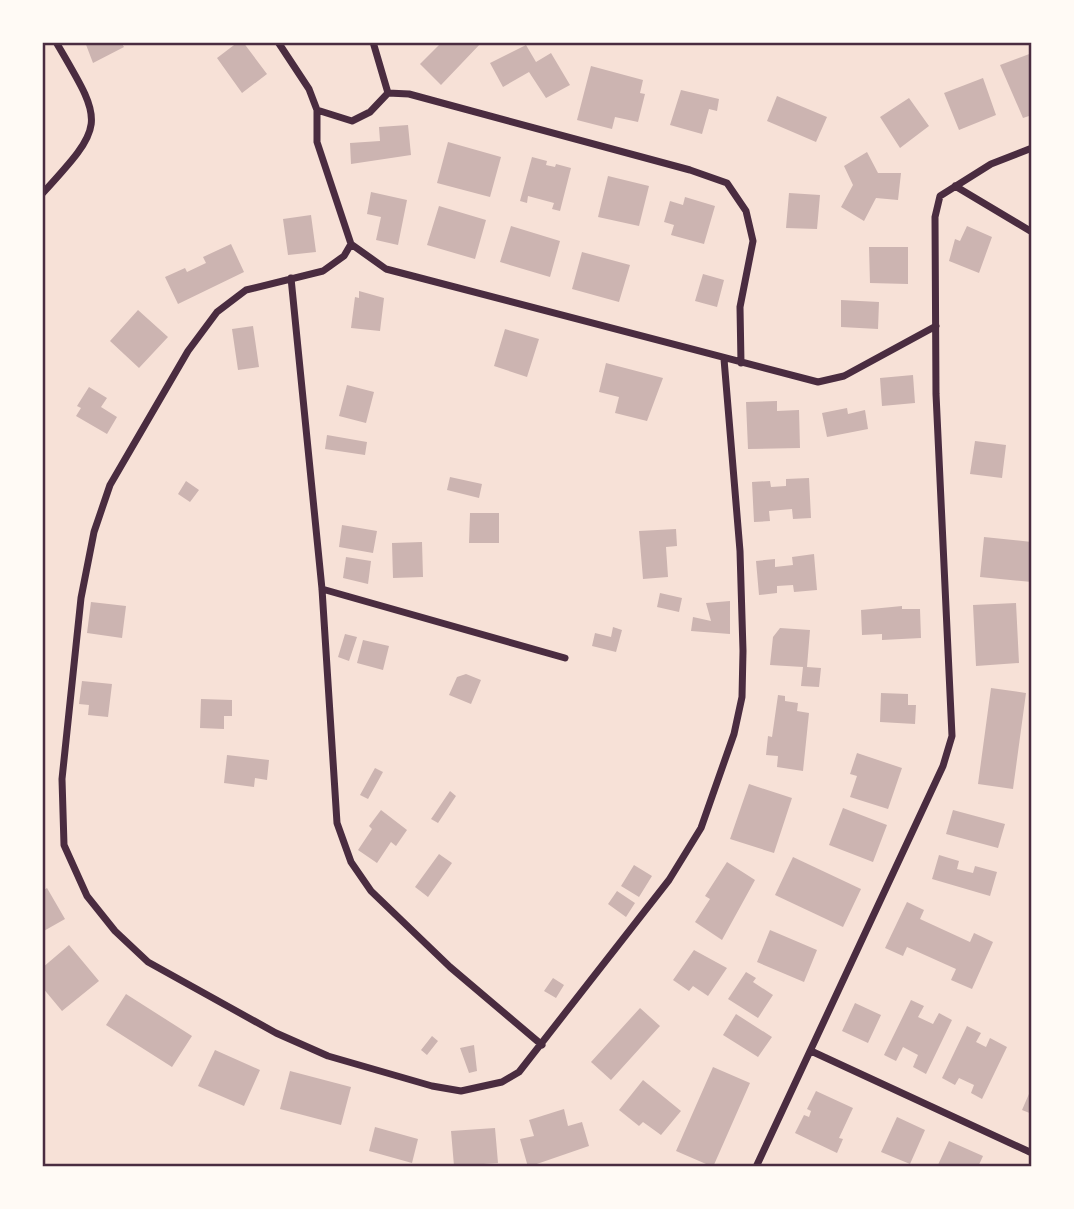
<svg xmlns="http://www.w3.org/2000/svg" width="1074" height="1209" font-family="'DM Sans',sans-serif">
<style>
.building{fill:#ccb4b1}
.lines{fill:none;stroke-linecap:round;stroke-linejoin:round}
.minor{stroke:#4a2c40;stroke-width:7}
.neatline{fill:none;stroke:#4a2c40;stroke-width:2.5}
</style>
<rect width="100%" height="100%" fill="#f7e1d7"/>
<path class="building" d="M85 42H121L124 47 93 63Z
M238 42H243L267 74 242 93 217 58Z
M442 42H482L441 85 420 64Z
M526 45 536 62 551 53 570 85 546 98 529 72 503 87 490 63Z
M1032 53V115L1023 118 1000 65Z
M591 66 643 80 640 93 645 94 638 122 615 117 612 129 577 120Z
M983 78 996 115 959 130 944 93Z
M681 90 719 99 717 111 709 109 702 134 670 125Z
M777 96 827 117 816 142 767 121Z
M909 98 929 126 900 148 880 117Z
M408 125 411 155 351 164 350 143 380 141 379 127Z
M448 142 501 157 490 197 437 183Z
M867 152 878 173H901L898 200 876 198 864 221 841 207 853 185 844 166Z
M532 157 547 161 546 165 555 167 556 164 571 168 560 211 552 209 554 203 528 196 527 203 520 201Z
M608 176 649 186 639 226 598 217Z
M371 192 407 200 398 245 376 240 381 217 367 214Z
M789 193 820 195 817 229 786 228Z
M685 197 715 206 704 244 671 235 674 225 664 222 670 201 683 205Z
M439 206 486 220 475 259 427 245Z
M311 215 316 252 288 255 283 219Z
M511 226 560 241 550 277 500 262Z
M967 226 992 237 979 273 949 261 955 239 960 241Z
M231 244 244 272 178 304 165 277 185 268 187 272 206 263 203 257Z
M869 247H908V284L870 283Z
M582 252 630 265 619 302 572 289Z
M703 274 724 280 717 307 695 301Z
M359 291 384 298 380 331 351 328 355 297 359 298Z
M841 300 879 302 878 329 841 327Z
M138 310 168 337 139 368 110 341Z
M253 326 259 367 238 370 232 329Z
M505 329 539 339 527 377 494 366Z
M606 363 663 378 647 421 615 413 619 397 599 392Z
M913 375 915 403 882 406 880 378Z
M347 385 374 392 366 423 339 416Z
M89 387 107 398 101 407 117 417 107 434 76 416 81 408 77 406Z
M777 401V411L799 410 800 448 748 449 746 402Z
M847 408 848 414 865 410 868 429 827 437 822 413Z
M327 435 367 442 365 455 325 449Z
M975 441 1006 445 1002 478 970 474Z
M450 477 482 484 479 498 447 490Z
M809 478 811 518 793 519 792 509 769 511 770 521 754 522 752 482 770 481 771 487 786 486V479Z
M186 481 199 490 190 502 178 494Z
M470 513H499V543H469Z
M342 525 377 531 373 553 339 547Z
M676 529 677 546 666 547 668 577 643 579 639 531Z
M984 537 1032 542V582L980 577Z
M422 542 423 577 393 578 392 543Z
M814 554 817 590 794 592 793 585 777 586V593L759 595 756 561 775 559V567L793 565 792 557Z
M346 557 371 561 368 584 343 578Z
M660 593 682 598 679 612 657 607Z
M730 601V634L691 631 693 617 711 621 706 603Z
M91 602 126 606 122 638 87 633Z
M1016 603 1019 663 976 666 973 605Z
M902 606V609H920L921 638 882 640V634L862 635 861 610Z
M613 627 622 630 616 652 592 646 595 633 611 637Z
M780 628 810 630 807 667 821 668 819 687 801 686 803 667 770 665 773 637Z
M345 634 357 637 349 661 338 657Z
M363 640 389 646 383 670 357 663Z
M466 674 481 680 471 704 449 695 457 677Z
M82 681 112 684 108 717 88 715 89 705 79 704Z
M991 688 1026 693 1013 789 978 784Z
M881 693 908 694V705H916L915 724 880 722Z
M778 695 785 696V701L798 703 797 711 809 713 803 771 777 767 778 756 766 755 768 736 772 737Z
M201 699 232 700V716H224V729L200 728Z
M857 753 902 768 888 809 850 797 857 776 850 774Z
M227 755 269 760 267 780 255 778 254 787 224 783Z
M375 768 383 772 368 799 360 795Z
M749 784 792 798 774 853 730 839Z
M450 791 456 796 438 823 431 819Z
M843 808 887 825 873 862 829 845Z
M381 810 407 830 396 846 391 842 377 863 358 850 372 829 369 826Z
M953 810 1005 824 998 848 946 834Z
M439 854 452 863 428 897 415 887Z
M939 855 959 861 957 869 973 873 975 866 997 872 990 896 932 879Z
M793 857 861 889 843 927 775 895Z
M727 862 755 880 722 940 695 922 710 899 705 896Z
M634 865 652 876 639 897 621 886Z
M47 888 65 919 42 932V891Z
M617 891 635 903 626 917 608 904Z
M907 902 924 910 920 919 970 942 974 933 993 942 972 989 951 980 956 969 907 947 903 956 885 948Z
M770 930 817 950 804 982 757 962Z
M69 945 99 981 62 1011 42 987V968Z
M694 950 727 968 708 996 693 986 689 991 673 980Z
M746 972 756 978 753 982 773 995 758 1018 728 999Z
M553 978 564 985 556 998 544 991Z
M126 994 192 1036 172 1067 106 1025Z
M911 1000 924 1006 918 1017 933 1024 939 1013 952 1020 926 1074 913 1067 918 1055 903 1047 896 1061 884 1055Z
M855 1003 881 1015 868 1043 842 1031Z
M640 1008 660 1026 611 1080 591 1062Z
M736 1014 772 1037 758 1057 723 1035Z
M967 1026 981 1033 976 1042 986 1047 990 1038 1007 1047 982 1099 971 1093 974 1085 959 1078 955 1085 942 1078Z
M432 1036 438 1041 427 1055 421 1050Z
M474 1045 477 1071 469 1073 460 1048Z
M215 1050 260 1070 244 1106 198 1086Z
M713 1067 750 1083 713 1167 676 1151Z
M290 1071 351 1087 341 1125 280 1109Z
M643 1080 681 1111 661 1135 643 1122 639 1126 619 1110Z
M1032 1087V1114L1022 1110Z
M816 1091 853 1108 839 1138 843 1139 837 1153 795 1133 804 1115 809 1117 811 1111 807 1109Z
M564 1109 568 1126 582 1122 589 1146 528 1167 520 1139 534 1136 529 1120Z
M897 1117 925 1130 910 1164 881 1152Z
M375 1127 418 1139 412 1163 369 1151Z
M495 1128 498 1163 454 1166 451 1131Z
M949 1141 983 1156 978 1167H937Z"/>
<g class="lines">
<path class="minor" d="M278 42 309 89 317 110 352 121 370 112 388 93
M373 42 388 93
M388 93 409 94 690 170 727 183 746 211 753 241 740 307 741 363
M317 110V142L351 244 344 256 323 271 246 290 217 312 188 351 110 485 94 532 81 598 62 779 64 845 87 896 115 931 148 962 276 1033 328 1056 432 1086 461 1091 502 1082 519 1072 669 880 701 828 734 734 742 697 743 651 740 551 724 359
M955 186 1032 232
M42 194C107 123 104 124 56 42
M351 244 386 269 818 382 844 376 936 326
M291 278 322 589 337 823 351 862 371 891 450 967 542 1045
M322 589 565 658
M811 1051 1032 1153
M756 1167 943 766 952 736 936 394 935 217 940 196 991 164 1032 148"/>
</g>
<rect width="1074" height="1209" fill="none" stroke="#fffaf5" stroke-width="88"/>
<rect x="44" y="44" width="986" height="1121" class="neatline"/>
</svg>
